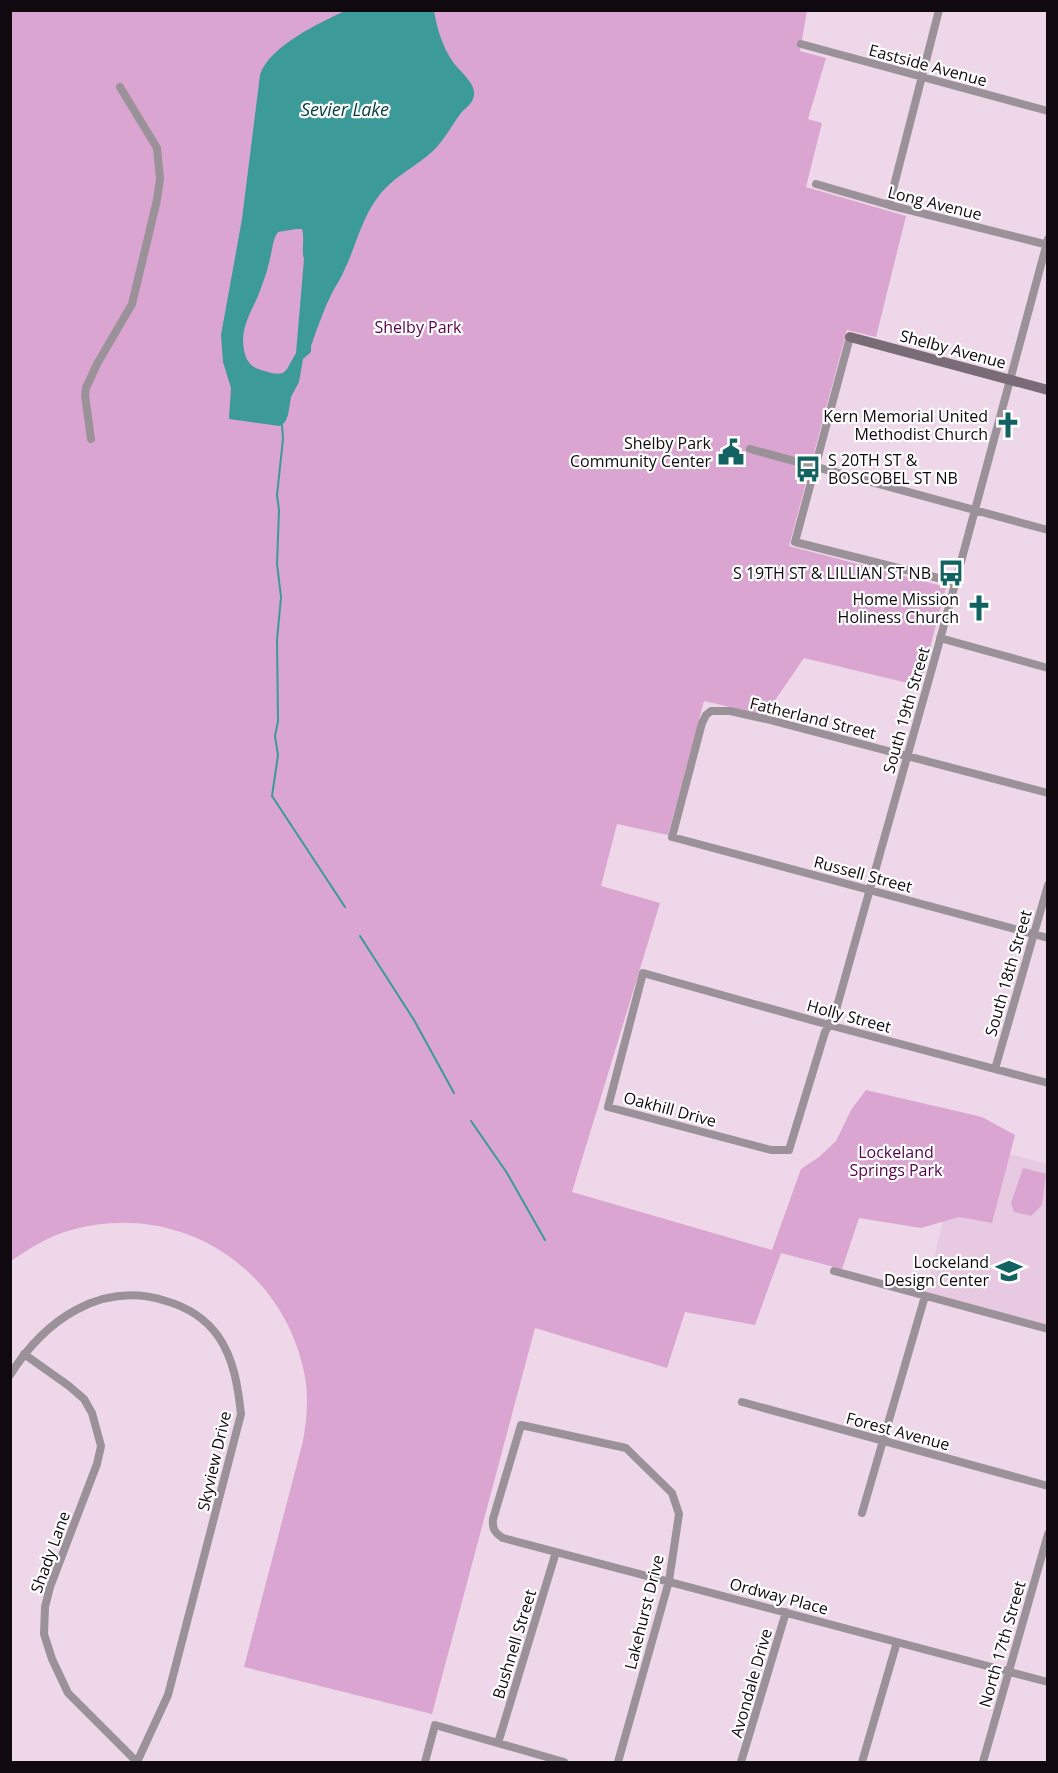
<svg xmlns="http://www.w3.org/2000/svg" width="1058" height="1773" font-family="'Open Sans',sans-serif">
<style>
.built{fill:#e7c9e1}
.green{fill:#daa5d0}
.water{fill:#3c9a98;fill-rule:evenodd}
.lines{fill:none;stroke-linecap:round;stroke-linejoin:round}
.stream{stroke:#3c9a98;stroke-width:2}
.street{stroke:#9b9199;stroke-width:8}
.secondary{stroke:#7a6c77;stroke-width:10}
.labels{text-anchor:middle;dominant-baseline:central;stroke-width:4.5;stroke-linejoin:round;paint-order:stroke}
.street-label{font-size:16px;fill:#10090f;stroke:#fff}
.park-label{font-size:16px;fill:#57024e;stroke:#fff}
.poi-label{font-size:16px;fill:#10090f;stroke:#fff;text-anchor:end}
.water-label{font-size:18px;font-style:italic;fill:#074241;stroke:#fff}
</style>
<rect width="100%" height="100%" fill="#efd7ea"/>
<path class="built" d="M1010 1154 1047 1164V1329L925 1296 943 1221 959 1217 992 1223Z"/>
<path class="green" d="M11 11H807L800 51 826 58 808 119 822 123 806 187 906 216 876 337 847 330 789 546 946 587 920 686 804 658 765 715 704 701 668 835 617 824 601 886 660 903 572 1192 772 1250 801 1169 819 1157 836 1141 851 1110 866 1090 982 1117 1015 1135 992 1223 959 1217 921 1228 859 1218 842 1269 781 1253 755 1325 685 1312 667 1368 535 1328 432 1714 244 1667 303 1441C307 1418 309 1395 304 1372 282 1265 177 1200 71 1230 49 1236 30 1248 11 1261Z
M1023 1168 1046 1174 1042 1205 1031 1216 1014 1212 1011 1203Z"/>
<path class="water" d="M347 10 434 11C437 28 442 46 453 62 459 71 476 83 474 95 473 104 466 107 461 113 452 125 445 139 434 150 417 166 396 175 381 193 361 217 356 248 342 275 339 282 334 288 331 295 323 311 317 329 311 346V352L303 359 299 382 291 397 288 415 285 422 280 426 229 419 231 388 223 362 221 335 242 219 260 75C269 46 321 22 347 10ZM296 229H302C305 239 301 249 304 259L296 353 287 369 283 373C274 375 269 372 261 370 251 367 246 361 244 350 239 325 255 308 262 285 266 275 269 264 271 254 273 246 273 239 278 232Z"/>
<g class="lines">
<path class="stream" d="M282 425 283 439 277 495 279 510 277 564 281 597 277 640 278 721 275 736 278 755 272 796 345 907
M360 936 414 1020 454 1093
M471 1121 507 1173 545 1240"/>
<path class="street" d="M801 44 1048 111
M816 184 889 205 1048 245
M889 205 939 10
M1048 239 938 647 834 1017 825 1032 789 1150H771L608 1107 643 973 829 1025 1048 1083
M850 337 795 542 954 582
M91 439 85 395 86 388 97 364 132 304 157 200 160 179 157 148 120 87
M750 449 1048 530
M940 638 1048 668
M1048 793 766 719 730 711H711L706 715 702 723 672 837 1048 938
M995 1069 1048 885
M834 1271 1048 1329
M24 1354 69 1386 84 1399 92 1413 101 1446 97 1464 50 1587 45 1607 44 1634 52 1659 68 1693 137 1762
M10 1375C44 1321 100 1280 166 1301 187 1307 205 1318 218 1336 234 1359 238 1387 241 1414L168 1695 137 1762
M742 1402 1048 1486
M862 1513 925 1296
M498 1743 556 1552
M425 1762 435 1725 564 1762
M618 1762 669 1581 679 1514 672 1493 626 1448 521 1425 493 1519C492 1529 495 1533 503 1538L1048 1682
M741 1762 786 1612
M862 1762 897 1642
M983 1762 1048 1534"/>
<path class="secondary" d="M850 337 1048 390"/>
</g>
<defs>
<g id="church-bare" transform="scale(2.07)"><path d="M-1.2-6h2.4v3.5h3.3v2.4h-3.3V6h-2.4V-.1h-3.3v-2.4h3.3Z" fill="#126261" stroke="#fff" stroke-width="2.5" paint-order="stroke"/></g>
<g id="civic-bare" transform="scale(2.07)"><path d="M-.6-6.5H3V-4.5H.6V-3L4-1V1h2V6H-6V1h2V-1L-.6-3ZM-1.2 2.5V6h2.4V2.5Z" fill="#126261" stroke="#fff" stroke-width="2.5" paint-order="stroke"/></g>
<g id="bus-bare" transform="scale(2.07)"><path d="M-5-6H5V4H4V6H2V4H-2V6H-4V4H-5ZM-3.5-4V0h7V-4ZM-3.5 1.2v1.5H-2V1.2ZM2 1.2v1.5H3.5V1.2Z" fill="#126261" stroke="#fff" stroke-width="2.5" paint-order="stroke"/></g>
<g id="school-bare" transform="scale(2.07)"><path d="M0-5L7-2L0 1L-7-2ZM-4 1L0 2.5L4 1V4Q0 6-4 4Z" fill="#126261" stroke="#fff" stroke-width="2.5" paint-order="stroke"/></g>
</defs>
<g fill-rule="evenodd">
<use href="#church-bare" x="1008" y="425"/>
<use href="#civic-bare" x="731" y="452"/>
<use href="#bus-bare" x="808" y="469"/>
<use href="#bus-bare" x="951" y="573"/>
<use href="#church-bare" x="979" y="608"/>
<use href="#school-bare" x="1009" y="1271"/>
</g>
<g class="labels">
<g class="street-label">
<text transform="translate(928 65) rotate(15)">Eastside Avenue</text>
<text transform="translate(935 203) rotate(14)">Long Avenue</text>
<text transform="translate(953 349) rotate(15)">Shelby Avenue</text>
<text transform="translate(906 710) rotate(-74)">South 19th Street</text>
<text transform="translate(813 718) rotate(14)">Fatherland Street</text>
<text transform="translate(863 874) rotate(15)">Russell Street</text>
<text transform="translate(1008 973) rotate(-74)">South 18th Street</text>
<text transform="translate(849 1016) rotate(15)">Holly Street</text>
<text transform="translate(670 1109) rotate(15)">Oakhill Drive</text>
<text transform="translate(898 1431) rotate(15)">Forest Avenue</text>
<text transform="translate(214 1461) rotate(-77)">Skyview Drive</text>
<text transform="translate(50 1552) rotate(-70)">Shady Lane</text>
<text transform="translate(779 1596) rotate(15)">Ordway Place</text>
<text transform="translate(644 1612) rotate(-76)">Lakehurst Drive</text>
<text transform="translate(514 1644) rotate(-73)">Bushnell Street</text>
<text transform="translate(1002 1644) rotate(-74)">North 17th Street</text>
<text transform="translate(751 1683) rotate(-74)">Avondale Drive</text>
</g>
<g class="park-label">
<text x="418" y="327">Shelby Park</text>
<text x="896" y="1152">Lockeland<tspan x="896" dy="18">Springs Park</tspan></text>
</g>
<g class="poi-label">
<text x="988" y="416">Kern Memorial United<tspan x="988" dy="18">Methodist Church</tspan></text>
<text x="711" y="443">Shelby Park<tspan x="711" dy="18">Community Center</tspan></text>
<text x="828" y="460" text-anchor="start">S 20TH ST &amp;<tspan x="828" dy="18">BOSCOBEL ST NB</tspan></text>
<text x="931" y="573">S 19TH ST &amp; LILLIAN ST NB</text>
<text x="959" y="599">Home Mission<tspan x="959" dy="18">Holiness Church</tspan></text>
<text x="989" y="1262">Lockeland<tspan x="989" dy="18">Design Center</tspan></text>
</g>
<g class="water-label">
<text x="345" y="109">Sevier Lake</text>
</g>
</g>
<rect width="1058" height="1773" fill="none" stroke="#10090f" stroke-width="24"/>
</svg>
